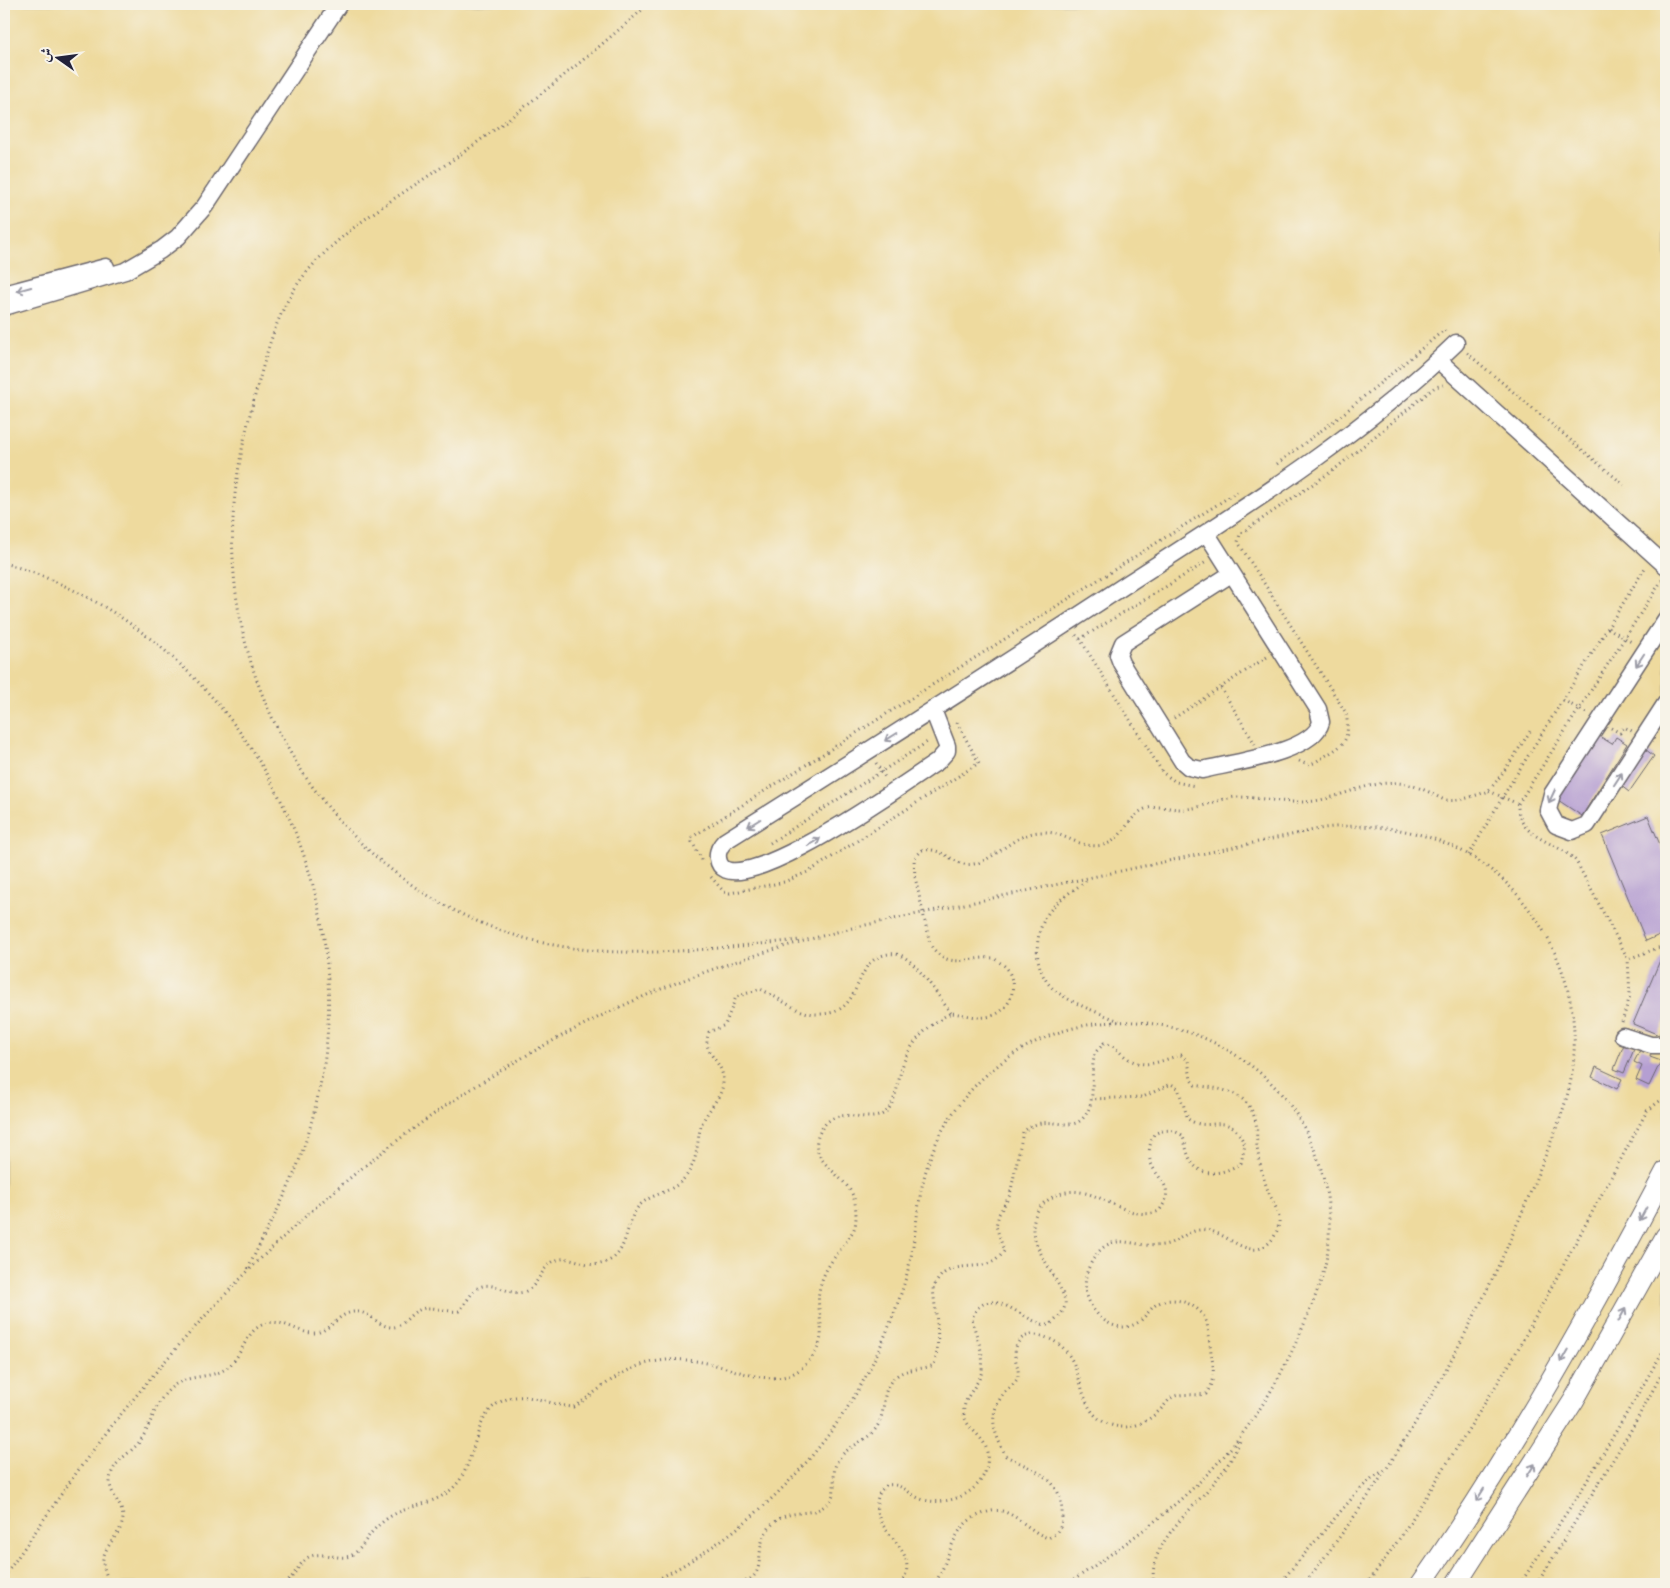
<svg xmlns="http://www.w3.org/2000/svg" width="1670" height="1588" font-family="'IM FELL Great Primer',Amiri,serif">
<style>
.sand{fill:#eeda9e;stroke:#887e6c}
.building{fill:#b59fd2}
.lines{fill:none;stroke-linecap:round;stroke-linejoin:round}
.minor-casing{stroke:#6b666d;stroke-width:19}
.major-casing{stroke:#6b666d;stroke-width:22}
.path{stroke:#6b666d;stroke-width:3;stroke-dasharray:1 4;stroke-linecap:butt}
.minor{stroke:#fff;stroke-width:16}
.major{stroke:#fff;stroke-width:20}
.path-bridge{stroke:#6b666d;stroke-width:3;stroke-dasharray:1 4;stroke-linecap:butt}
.oneway{stroke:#9c9ca7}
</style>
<rect width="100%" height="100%" fill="#f7f3e8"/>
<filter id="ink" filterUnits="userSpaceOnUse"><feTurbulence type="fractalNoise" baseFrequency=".02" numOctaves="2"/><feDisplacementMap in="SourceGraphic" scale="10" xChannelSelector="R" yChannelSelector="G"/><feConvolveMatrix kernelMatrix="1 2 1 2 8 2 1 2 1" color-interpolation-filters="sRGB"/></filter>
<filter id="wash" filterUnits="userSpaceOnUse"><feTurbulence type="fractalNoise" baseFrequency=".0096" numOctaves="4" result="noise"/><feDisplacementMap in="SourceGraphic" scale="20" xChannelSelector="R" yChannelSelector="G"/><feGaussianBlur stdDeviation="1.12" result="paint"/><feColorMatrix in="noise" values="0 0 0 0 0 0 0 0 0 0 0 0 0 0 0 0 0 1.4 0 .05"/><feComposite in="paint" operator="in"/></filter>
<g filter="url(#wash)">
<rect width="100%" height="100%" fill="#f3e4cb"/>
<path class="sand" d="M4 4H1666V1584H4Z"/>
<g id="blocks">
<path class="building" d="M1596 734 1612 744 1616 737 1627 744 1582 816 1555 798Z
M1645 749 1654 756 1629 792 1620 785Z
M1648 816 1666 859V932L1646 941 1602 835Z
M1661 958 1666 960V1018L1659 1035 1633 1024Z
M1625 1042 1635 1047 1624 1073 1614 1069Z
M1641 1048 1651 1052 1650 1057 1661 1061 1649 1086 1636 1080 1642 1066 1634 1062Z
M1596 1067 1622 1079 1617 1089 1592 1077Z"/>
</g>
</g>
<g filter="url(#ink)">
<use href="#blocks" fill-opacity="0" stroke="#6b666d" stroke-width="1"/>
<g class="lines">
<g class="minor-casing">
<path id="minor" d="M4 294 106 267
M4 307 125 271 161 250 178 237 205 206 339 4
M1438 360 1666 566
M1207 534 1318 709 1321 722C1313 753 1230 763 1202 770L1189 767 1182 761 1121 663 1118 655 1123 643 1231 574
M1666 619 1552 794 1548 810 1556 825 1572 831 1587 825 1666 703
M933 710 947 746V751L937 762C916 775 724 914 718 858 717 851 720 846 725 841 861 756 996 670 1130 582 1243 509 1359 437 1456 343
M1623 1036 1651 1045H1666"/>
</g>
<g class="major-casing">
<path id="major" d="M1421 1584C1513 1453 1591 1313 1666 1171
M1456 1584 1574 1400 1666 1236"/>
</g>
<path class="path" d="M649 4C589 56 528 106 464 152 410 190 334 231 297 285 274 319 265 360 254 399 240 451 230 504 233 558 240 725 350 882 511 934 606 965 703 949 800 940
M1467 353 1624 485
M1277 464 1338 418 1444 330 1447 333
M1666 493 1663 505 1666 512
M1662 542 1666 535
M4 563C213 624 353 841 325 1057 319 1099 308 1140 292 1179 279 1209 262 1238 248 1269
M1662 580 1518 804C1517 839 1556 840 1576 861L1628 959 1666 945
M1608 628 1633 643
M1076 635 1080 639 1163 773 1176 782 1195 786
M1080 639 1208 561
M1221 688 1255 744
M1563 700 1586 713
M1174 718 1267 657
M1611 728 1620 733 1624 727 1632 731
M1299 761 1308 765 1314 763C1339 746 1352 747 1346 713L1238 542 1240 534 1335 469 1435 387 1443 385
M876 763 886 779
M1489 791 1518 804
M770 843 929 741
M1469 855 1503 796 1645 568
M702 860 692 842V837L1237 492
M711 877 724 892 730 893 784 882 810 871 979 763 955 719
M915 877 914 859 922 850C947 847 953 868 974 864 997 859 1015 832 1042 832 1064 831 1079 850 1103 845 1124 841 1128 813 1148 808 1161 805 1173 810 1186 809 1203 808 1219 798 1237 797 1259 797 1282 803 1304 802 1333 801 1360 784 1389 783 1404 782 1415 786 1429 792 1434 794 1440 799 1446 800 1459 802 1473 796 1486 792 1494 789 1525 739 1532 728
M1086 881C1075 889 1062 897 1053 907 1031 931 1031 976 1060 994 1078 1006 1100 1013 1119 1021
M1622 1022 1630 996 1628 959
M4 1577C44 1520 82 1461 127 1407 274 1224 444 1080 661 989 724 963 790 944 856 927L1324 828C1394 820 1465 838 1514 891 1555 936 1577 993 1574 1054 1572 1099 1551 1140 1535 1181 1477 1326 1400 1462 1304 1584
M108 1584C108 1576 102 1567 103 1559 106 1543 122 1534 123 1518 123 1505 111 1496 110 1483 110 1461 129 1456 140 1441 153 1423 154 1402 172 1387 188 1373 212 1380 228 1367 243 1355 245 1331 264 1324 282 1317 297 1334 315 1333 331 1331 338 1313 354 1312 369 1310 377 1326 391 1327 404 1328 408 1314 419 1310 431 1304 446 1313 459 1311 465 1305 469 1296 475 1290 491 1276 510 1299 526 1291 541 1284 541 1262 561 1259 579 1256 589 1273 612 1259 628 1249 626 1220 639 1206 654 1190 679 1195 692 1166 698 1153 697 1140 701 1126 706 1111 722 1098 723 1083 725 1059 700 1056 709 1032L725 1025 736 997 760 989C779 997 798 1015 819 1014 851 1014 853 991 865 970 871 957 891 949 904 957 923 970 937 995 951 1013
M187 1584 219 1581 246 1584
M285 1584C294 1577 298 1565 307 1558 321 1549 338 1562 352 1555 362 1549 365 1540 372 1532 379 1524 389 1516 399 1512 418 1504 439 1502 454 1487 477 1464 472 1417 500 1402 526 1388 548 1406 574 1407 603 1388 622 1366 659 1361 676 1358 694 1360 711 1364 743 1371 780 1392 807 1363 834 1335 813 1315 820 1287 826 1262 843 1250 854 1229 857 1222 856 1210 855 1203 851 1175 806 1164 819 1134 836 1096 873 1133 890 1107 896 1097 898 1083 901 1071 908 1044 927 1025 951 1013 962 1014 975 1018 986 1017 1009 1014 1019 990 1008 970 1005 965 998 962 994 958 967 956 948 972 930 944
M648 1584C747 1536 830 1454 877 1354 891 1323 904 1290 911 1257 917 1226 918 1194 928 1164 952 1089 1022 1031 1102 1023 1163 1016 1223 1038 1268 1080 1309 1119 1332 1179 1329 1237 1328 1263 1319 1288 1309 1312 1286 1370 1257 1421 1215 1466 1172 1512 1119 1549 1068 1584
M686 1584C701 1577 718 1583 734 1584
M736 1584C771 1578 752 1553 767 1531 785 1504 809 1520 827 1504 839 1494 831 1477 836 1464 845 1444 870 1443 879 1423 887 1406 880 1387 898 1375 907 1368 922 1370 934 1365 942 1338 935 1314 933 1287 936 1283 939 1277 943 1274 963 1259 989 1275 1004 1251L996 1226 999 1214 1010 1195 1023 1132C1045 1112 1067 1132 1081 1120 1100 1103 1087 1073 1096 1052 1098 1049 1102 1046 1104 1043 1115 1045 1118 1052 1127 1058 1146 1071 1163 1059 1181 1055L1188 1060 1191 1080 1195 1085C1219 1089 1245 1090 1254 1116 1259 1128 1255 1141 1258 1153 1260 1166 1264 1181 1269 1193 1272 1201 1278 1209 1279 1218 1280 1230 1271 1247 1257 1249 1239 1251 1223 1231 1205 1230 1189 1228 1178 1243 1163 1245 1135 1250 1110 1225 1090 1265 1084 1276 1084 1290 1089 1301 1096 1318 1117 1335 1137 1323 1146 1318 1149 1308 1159 1303 1173 1296 1193 1302 1203 1315 1208 1322 1209 1335 1210 1344 1212 1364 1218 1375 1206 1394 1196 1396 1184 1393 1175 1396 1169 1398 1166 1404 1161 1409 1151 1419 1137 1428 1121 1427 1073 1421 1089 1372 1062 1347 1048 1334 1017 1326 1015 1353 1014 1362 1021 1369 1017 1379 1013 1386 1006 1390 1002 1396 987 1417 995 1435 1006 1456 1034 1471 1064 1477 1062 1517 1062 1528 1057 1534 1048 1538 1031 1532 1021 1518 1005 1512 998 1509 989 1511 982 1514 950 1524 951 1561 934 1584
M901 1584C925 1547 867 1533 878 1497 880 1490 886 1483 894 1485 905 1486 912 1497 924 1500 955 1507 992 1487 987 1452 985 1436 967 1430 964 1415 961 1398 980 1385 982 1370 985 1352 975 1336 972 1318 989 1278 1026 1326 1049 1325 1056 1320 1063 1314 1065 1305 1068 1291 1033 1251 1033 1229 1033 1217 1038 1206 1048 1200 1088 1171 1122 1226 1159 1211 1185 1177 1134 1178 1154 1134 1165 1129 1172 1129 1182 1135 1186 1143 1186 1153 1191 1161 1202 1180 1226 1173 1241 1163L1245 1145C1228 1107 1211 1135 1188 1119L1178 1088 1171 1084 1143 1097 1091 1099
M1154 1584C1146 1542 1198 1506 1220 1475 1229 1464 1236 1452 1241 1438
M1279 1584 1358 1491 1372 1478 1385 1470
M1367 1584 1402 1535 1512 1360 1647 1111 1666 1096
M1520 1584 1584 1486 1666 1346
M1537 1584 1630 1432 1666 1366"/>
<use href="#minor" class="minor"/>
<use href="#major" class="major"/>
<path class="path-bridge" d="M915 877 930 944"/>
</g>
<defs><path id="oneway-shaft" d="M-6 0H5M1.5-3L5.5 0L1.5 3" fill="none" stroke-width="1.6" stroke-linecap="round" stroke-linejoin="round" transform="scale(1.25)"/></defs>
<g class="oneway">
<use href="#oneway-shaft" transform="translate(24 289) rotate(165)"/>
<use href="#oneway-shaft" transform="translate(1640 660) rotate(123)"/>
<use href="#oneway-shaft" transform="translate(891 737) rotate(148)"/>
<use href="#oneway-shaft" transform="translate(1618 779) rotate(-57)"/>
<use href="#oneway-shaft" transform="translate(1552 796) rotate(115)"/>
<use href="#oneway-shaft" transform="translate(754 823) rotate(148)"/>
<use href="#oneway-shaft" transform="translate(814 842) rotate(-32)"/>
<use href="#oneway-shaft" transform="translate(1643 1214) rotate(118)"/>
<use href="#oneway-shaft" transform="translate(1622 1315) rotate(-61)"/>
<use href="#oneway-shaft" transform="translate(1564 1356) rotate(120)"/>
<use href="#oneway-shaft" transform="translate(1531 1470) rotate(-58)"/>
<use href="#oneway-shaft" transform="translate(1480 1495) rotate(122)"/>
</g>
</g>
<rect width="1670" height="1588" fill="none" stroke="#f7f3e8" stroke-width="20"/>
<g transform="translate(58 58) rotate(284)" stroke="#f7f3e8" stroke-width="4" paint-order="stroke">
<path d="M0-4L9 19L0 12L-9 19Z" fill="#22223b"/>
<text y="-8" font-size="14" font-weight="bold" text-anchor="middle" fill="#22223b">ش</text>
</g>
</svg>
